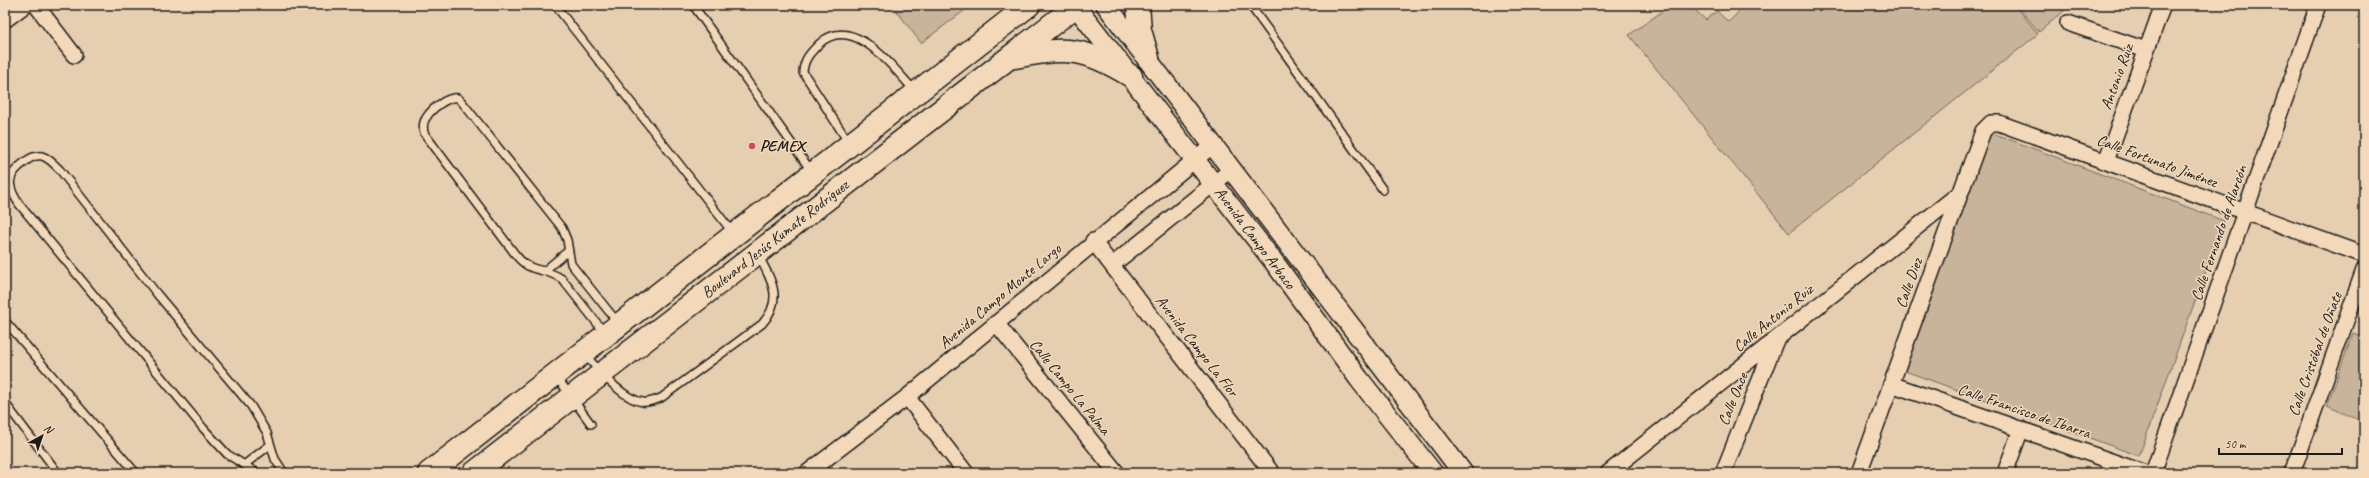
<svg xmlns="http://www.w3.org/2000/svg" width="2369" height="478" font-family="Caveat,sans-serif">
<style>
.green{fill:#c8b39b;stroke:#72685c}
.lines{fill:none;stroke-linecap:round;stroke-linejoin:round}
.service-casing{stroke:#1c1c1c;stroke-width:10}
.minor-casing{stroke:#1c1c1c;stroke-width:18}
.tertiary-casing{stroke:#1c1c1c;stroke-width:22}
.trunk-casing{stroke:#1c1c1c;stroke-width:25}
.service{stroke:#f3d9ba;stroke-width:7}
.minor{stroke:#f3d9ba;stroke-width:15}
.tertiary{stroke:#f3d9ba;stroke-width:19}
.trunk{stroke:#f3d9ba;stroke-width:22}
.poi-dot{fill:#d1495b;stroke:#f3d9ba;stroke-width:1.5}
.labels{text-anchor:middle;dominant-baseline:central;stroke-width:3;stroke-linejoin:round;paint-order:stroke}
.street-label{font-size:16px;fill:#1c1c1c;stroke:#f3d9ba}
.poi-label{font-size:16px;font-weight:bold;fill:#1c1c1c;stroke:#f3d9ba;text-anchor:start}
</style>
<rect width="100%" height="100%" fill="#e6ceb0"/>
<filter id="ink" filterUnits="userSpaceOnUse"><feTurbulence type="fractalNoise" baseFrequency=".025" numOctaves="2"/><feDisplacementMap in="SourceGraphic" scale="8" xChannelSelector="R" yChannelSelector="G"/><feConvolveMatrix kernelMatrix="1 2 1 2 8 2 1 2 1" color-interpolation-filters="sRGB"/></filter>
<g filter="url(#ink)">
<path class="green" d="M892 5H972L921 43Z
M1671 5H1689L1706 20 1717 11 1728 22 1736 15 1742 5H2015L2038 34 1789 233 1629 35Z
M2017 5H2071L2039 32Z
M1990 132 2224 221 2139 456 1905 371Z
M2353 333 2364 337V422L2327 406Z"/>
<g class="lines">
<g class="service-casing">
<path id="service" d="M555 5 733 233
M693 5 812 172
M1250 5 1383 190
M849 143 803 72C804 59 810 53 819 44 853 12 893 68 915 91
M544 271 568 251
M5 321 136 473
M604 332 562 279C543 266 531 275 515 254L424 133C423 128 423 122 426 118 431 109 448 96 458 98L462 102 562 228 567 240 571 264 618 323
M585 355C598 369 623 400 643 402 649 403 655 400 661 398L762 324C784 299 772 281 758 255
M556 376 591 424
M5 403 58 473
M244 465 270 445
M257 473 227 454 204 429 19 204C7 186 6 175 25 162 30 158 35 155 42 156 49 158 55 165 60 170L157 294 251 406 267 433 275 459 284 473"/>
</g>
<g class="minor-casing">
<path id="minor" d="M36 5 74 55
M5 20 25 5
M2068 23 2146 50
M2106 161 2163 5
M1093 241 1272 473
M1112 265 1232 169
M996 323 1117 473
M1891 384 2145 473
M907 397 966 473
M807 473 907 397 1213 145
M1608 473 1961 192
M1723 473 1776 340
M1859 473 1983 131 1991 123H1999L2364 255
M2005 473 2021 429
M2153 473 2318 5
M2292 473 2364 270"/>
</g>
<g class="tertiary-casing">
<path id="tertiary" d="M1075 5 1274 262 1359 379 1433 473
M1106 5 1463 473"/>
</g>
<g class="trunk-casing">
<path id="trunk" d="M1138 5 1140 30 1148 58
M1015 57C1066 46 1086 48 1131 76
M429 473 1029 5
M474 473 1077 5"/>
</g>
<use href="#service" class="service"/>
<use href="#minor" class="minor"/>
<use href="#tertiary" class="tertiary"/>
<use href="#trunk" class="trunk"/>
</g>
</g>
<circle class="poi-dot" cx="752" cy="146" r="4"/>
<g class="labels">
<g class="street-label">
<text transform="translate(2117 77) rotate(-70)">Antonio Ruiz</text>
<text transform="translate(2157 161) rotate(20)">Calle Fortunato Jiménez</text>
<text transform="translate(2219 233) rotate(-71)">Calle Fernando de Alarcón</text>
<text transform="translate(1255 238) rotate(53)">Avenida Campo Arbaco</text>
<text transform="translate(775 239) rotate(-38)">Boulevard Jesús Kumate Rodríguez</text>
<text transform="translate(1909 283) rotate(-70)">Calle Diez</text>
<text transform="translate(1000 296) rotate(-40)">Avenida Campo Monte Largo</text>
<text transform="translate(1773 318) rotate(-39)">Calle Antonio Ruiz</text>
<text transform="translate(1197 346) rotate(52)">Avenida Campo La Flor</text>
<text transform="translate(2315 354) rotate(-70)">Calle Cristóbal de Oñate</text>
<text transform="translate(1070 387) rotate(51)">Calle Campo La Palma</text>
<text transform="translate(1733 399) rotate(-68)">Calle Once</text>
<text transform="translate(2024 411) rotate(19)">Calle Francisco de Ibarra</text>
</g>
<g class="poi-label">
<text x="760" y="146">PEMEX</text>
</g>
</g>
<rect width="2369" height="478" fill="none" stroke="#f3d9ba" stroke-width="20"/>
<rect x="10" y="10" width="2349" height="458" fill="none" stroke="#1c1c1c" stroke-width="1.5" filter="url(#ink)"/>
<g transform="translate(42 436) rotate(40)" stroke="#f3d9ba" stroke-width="3" paint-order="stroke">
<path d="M0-3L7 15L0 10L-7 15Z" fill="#1c1c1c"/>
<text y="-6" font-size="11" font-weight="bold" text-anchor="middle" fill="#1c1c1c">N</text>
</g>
<path d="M2219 448v6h123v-6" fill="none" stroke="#1c1c1c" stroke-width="2"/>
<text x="2225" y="448" font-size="12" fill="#1c1c1c" stroke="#f3d9ba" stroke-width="3" paint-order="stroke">50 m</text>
</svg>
